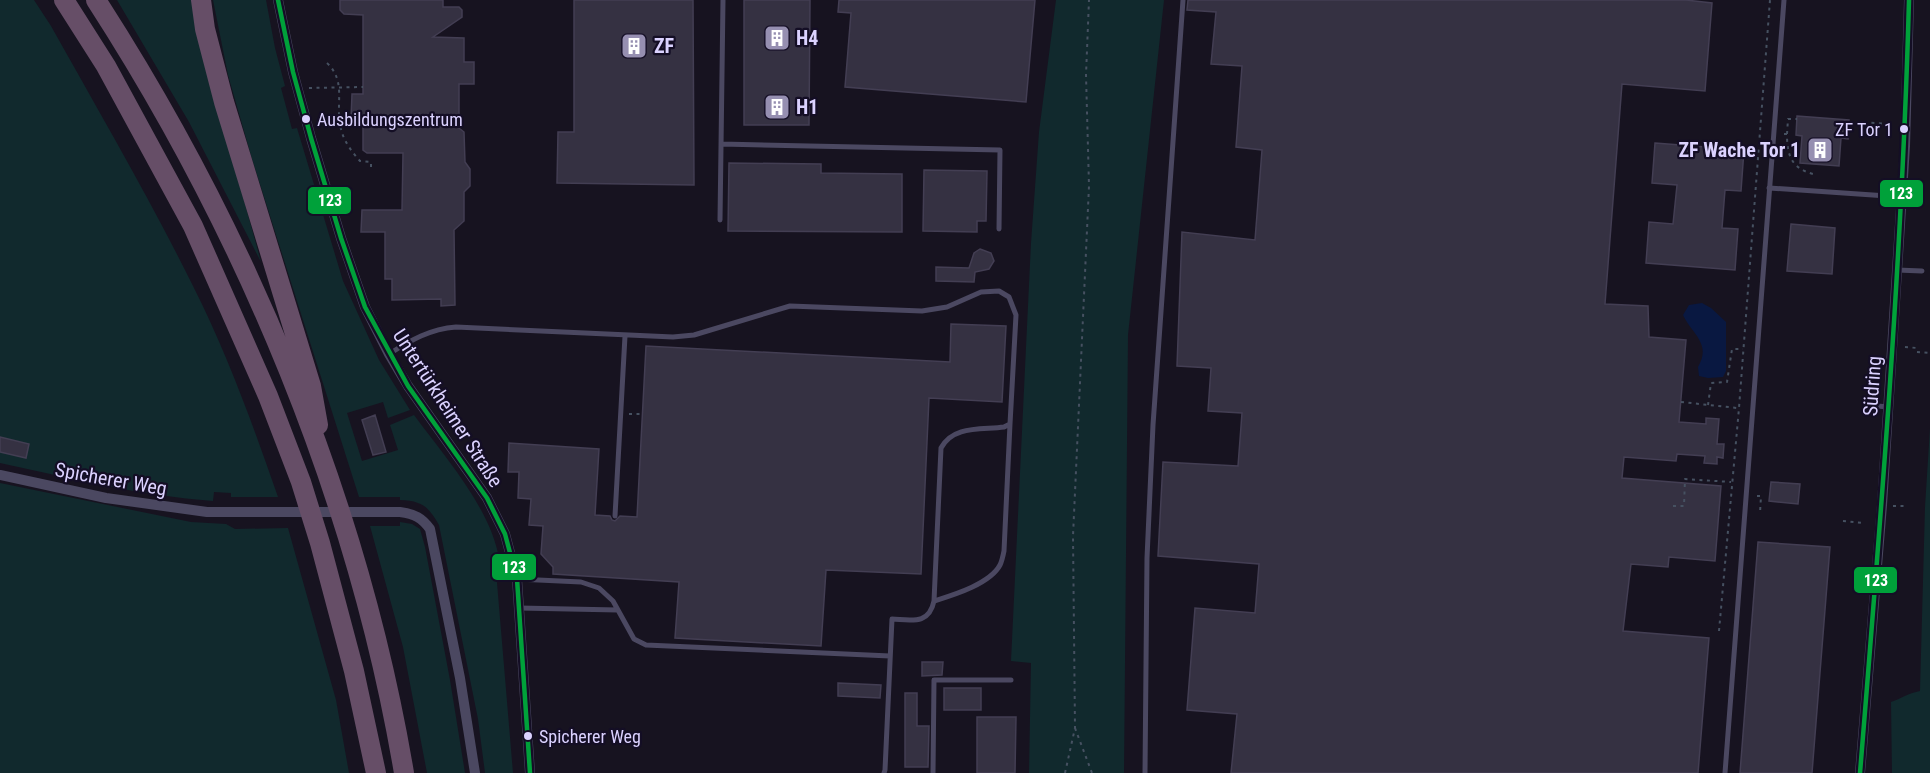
<svg xmlns="http://www.w3.org/2000/svg" width="1930" height="773" font-family="'Roboto Condensed',sans-serif">
<style>
.green{fill:#11292d}
.water{fill:#091841}
.building{fill:#353142;stroke:#433e53;stroke-width:1.5}
.lines{fill:none;stroke-linecap:round;stroke-linejoin:round}
.path{stroke:#465161;stroke-width:2;stroke-dasharray:3 4.5;stroke-linecap:butt}
.lane{stroke:#4b4861;stroke-width:5}
.street{stroke:#4b4861;stroke-width:10}
.highway{stroke:#664e67;stroke-width:20}
.bus-1-casing{stroke:#140e25;stroke-width:9}
.bus-1{stroke:#00a13a;stroke-width:4.5}
.bus-dot{fill:#dbd2ff;stroke:#140e25;stroke-width:2}
.labels{text-anchor:middle;dominant-baseline:central;stroke-width:4.5;stroke-linejoin:round;paint-order:stroke}
.bus-label{font-size:18px;fill:#dbd2ff;stroke:#140e25;text-anchor:start}
.poi-label{font-size:20px;font-weight:bold;fill:#dbd2ff;stroke:#140e25;text-anchor:start}
.street-label{font-size:20px;fill:#dbd2ff;stroke:#140e25}
.line-badge{stroke:#140e25;stroke-width:2}
.badge-label{font-size:16px;text-anchor:middle;font-weight:bold;fill:#fff}
</style>
<rect width="100%" height="100%" fill="#171320"/>
<path class="green" d="M0 0H34L51 26C99 112 149 197 193 286 227 353 253 425 278 497H231V493L214 492 213 501C141 496 70 478 0 463Z
M117 0H192L239 182 261 262 189 122Z
M213 0H266L275 48 285 86 281 88 292 129 297 128 343 281 379 360 410 410 388 418 383 402 347 413 362 461 398 450 390 425 414 415C444 456 490 507 499 558L495 559 513 773H485L478 719 439 525C428 506 422 501 400 500V497H359L252 159 228 75Z
M1056 0H1164L1128 335 1124 773H1029L1031 663 1011 661 1031 243 1039 132Z
M1930 428V773H1892L1891 702C1902 698 1909 693 1920 691L1925 507Z
M0 483 191 522 226 524 235 529 288 528 336 700 349 773H0Z
M400 522 412 524 420 529 425 547 450 680 465 773H427L403 647 370 526H400Z"/>
<path class="water" d="M1702 303 1711 308 1726 322V371L1723 377 1708 378 1699 376 1698 367C1712 344 1692 334 1683 315L1689 305Z"/>
<path class="building" d="M340 0H443V7H459L462 10V17L433 37 464 38V62H474V84H459V128L464 132 465 162 470 169V186L464 192V221L454 230 455 305 441 306V299L392 300V279H385V232H361L362 210H402L403 153H367L363 150V119H351L352 94H363V15L344 14 340 10Z
M574 0H693L694 185 557 183 558 132H574Z
M744 0H810L809 125H744Z
M839 0H1035L1026 102 845 87 851 13 838 12Z
M1188 0H1686L1712 3 1705 91 1622 84 1605 304 1648 306 1649 337 1686 340 1679 422 1706 424V418L1719 419 1717 444H1724L1723 458 1717 457V464L1704 463 1705 456 1677 454 1676 461 1624 457 1622 478 1721 486 1715 561 1669 557 1668 567 1631 564 1623 631 1709 638 1698 773H1231L1237 714 1187 710 1195 608 1255 613 1259 564 1158 556 1163 462 1238 466 1242 413 1208 411 1211 368 1177 366 1182 232 1255 240 1262 150 1236 147 1242 66 1211 64 1216 12 1187 10Z
M1797 116 1849 120 1848 139 1841 138 1839 166 1800 163 1802 136 1796 135Z
M1655 143 1744 150 1741 191 1725 190 1722 228 1738 229 1735 270 1646 263 1649 222 1673 224 1677 185 1652 183Z
M729 163 821 164V173L902 174V232L728 231Z
M924 170 987 171 986 221H977V232L923 231Z
M1791 224 1835 228 1832 274 1787 271Z
M980 249 991 253 994 261 989 269 975 272 974 282 936 281V267L969 268 974 253Z
M951 324 1006 326 1002 402 929 398 921 574 826 570 821 646 675 638 679 582 553 574V567L541 554 543 526 529 525 531 499 518 498 519 472H508L509 443 599 449 595 515 610 516 612 520 615 521 620 516 637 517 646 346 950 362Z
M375 415 386 452 373 455 362 420Z
M0 437 29 444 26 458 0 452Z
M1771 482 1800 484 1798 504 1769 501Z
M1758 542 1830 547 1812 773H1740Z
M922 662H943L942 675 922 676Z
M838 683 881 685 880 698 838 696Z
M944 688H981V710H944Z
M905 693H917V726H929L928 767H905Z
M977 717H1016L1015 773H977Z"/>
<g class="lines">
<path class="path" d="M327 63C346 81 336 102 340 124 342 139 351 151 360 161L371 162V171
M309 88 363 87
M1849 123 1858 122 1892 124
M1784 134H1787C1787 155 1791 168 1813 174
M1787 134 1788 119H1797
M1905 347 1917 348
M1917 352 1930 353
M1681 402 1737 408
M1708 405 1711 383 1727 382 1732 349H1743
M629 414H642
M1757 496H1761L1760 513
M1673 506H1684L1685 479 1731 482
M1893 506H1908
M1843 521 1863 523
M1719 631 1739 408 1770 0
M1075 728 1092 773
M1065 773 1075 728 1073 536 1089 186 1086 75 1089 0"/>
<path class="lane" d="M721 144 1000 150 999 229
M1769 188 1902 197
M720 220 723 0
M1897 270 1922 271
M389 354C411 340 430 329 456 327L673 337 694 335 790 306 922 311 947 307 981 292 999 291 1009 297 1016 315 1010 424 1004 427C982 430 953 425 941 448L934 601C929 625 912 620 892 619L885 770 884 773
M1867 405 1888 407
M615 516 625 336
M517 579 581 582 599 588 613 601 634 639 646 645 890 656
M934 601C953 595 990 584 1000 565 1002 561 1003 556 1004 551L1010 424
M519 608 618 610
M933 773 934 680H1011
M1145 773 1147 558 1153 425 1183 0
M1725 773 1784 0"/>
<path class="street" d="M278 0 293 72 311 138 341 238 365 307 389 354 408 386 487 498 505 534 517 579 530 773
M0 475 106 498 207 512H400C415 514 422 518 430 529L460 678 475 773
M1860 773 1882 505 1905 146 1909 0"/>
<path class="highway" d="M64 0 106 66 193 226 268 396 301 482 320 543 354 671 376 773
M96 0C246 232 358 500 404 773
M201 0 205 29 224 102 311 386 318 425"/>
<g class="bus-1-casing">
<path id="bus-1" d="M278 0 293 72 311 138 341 238 365 307 408 386 487 498 505 534 517 579 530 773
M1860 773C1881 516 1902 258 1909 0"/>
</g>
<use href="#bus-1" class="bus-1"/>
</g>
<defs>
<g id="building-square" transform="scale(1.35)"><rect x="-9" y="-9" width="18" height="18" rx="4" fill="#968fb1" stroke="#140e25"/><path d="M-4-6H4V6H1V3H-1V6H-4ZM-2.5-4.3h1.7v1.8h-1.7ZM.8-4.3h1.7v1.8H.8ZM-2.5-1h1.7V.8h-1.7ZM.8-1h1.7V.8H.8Z" fill="#fff"/></g>
</defs>
<g fill-rule="evenodd">
<use href="#building-square" x="777" y="38"/>
<use href="#building-square" x="634" y="46"/>
<use href="#building-square" x="777" y="107"/>
<use href="#building-square" x="1820" y="150"/>
</g>
<g class="bus-dot">
<circle cx="306" cy="119" r="5"/>
<circle cx="1904" cy="129" r="5"/>
<circle cx="528" cy="736" r="5"/>
</g>
<g class="labels">
<g class="bus-label">
<text x="317" y="119">Ausbildungszentrum</text>
<text x="1893" y="129" text-anchor="end">ZF Tor 1</text>
<text x="539" y="736">Spicherer Weg</text>
</g>
<g class="poi-label">
<text x="796" y="38">H4</text>
<text x="654" y="46">ZF</text>
<text x="796" y="107">H1</text>
<text x="1800" y="150" text-anchor="end">ZF Wache Tor 1</text>
</g>
<g class="street-label">
<text transform="translate(1872 386) rotate(-86)">Südring</text>
<text transform="translate(448 408) rotate(57)">Untertürkheimer Straße</text>
<text transform="translate(111 479) rotate(10)">Spicherer Weg</text>
</g>
</g>
<g class="line-badge">
<rect x="1879" y="179" width="45" height="29" rx="6" fill="#00a13a"/>
<rect x="307" y="186" width="45" height="29" rx="6" fill="#00a13a"/>
<rect x="491" y="553" width="46" height="28" rx="6" fill="#00a13a"/>
<rect x="1853" y="566" width="45" height="28" rx="6" fill="#00a13a"/>
</g>
<g class="badge-label">
<text x="1901" y="199">123</text>
<text x="330" y="206">123</text>
<text x="514" y="573">123</text>
<text x="1876" y="586">123</text>
</g>
</svg>
